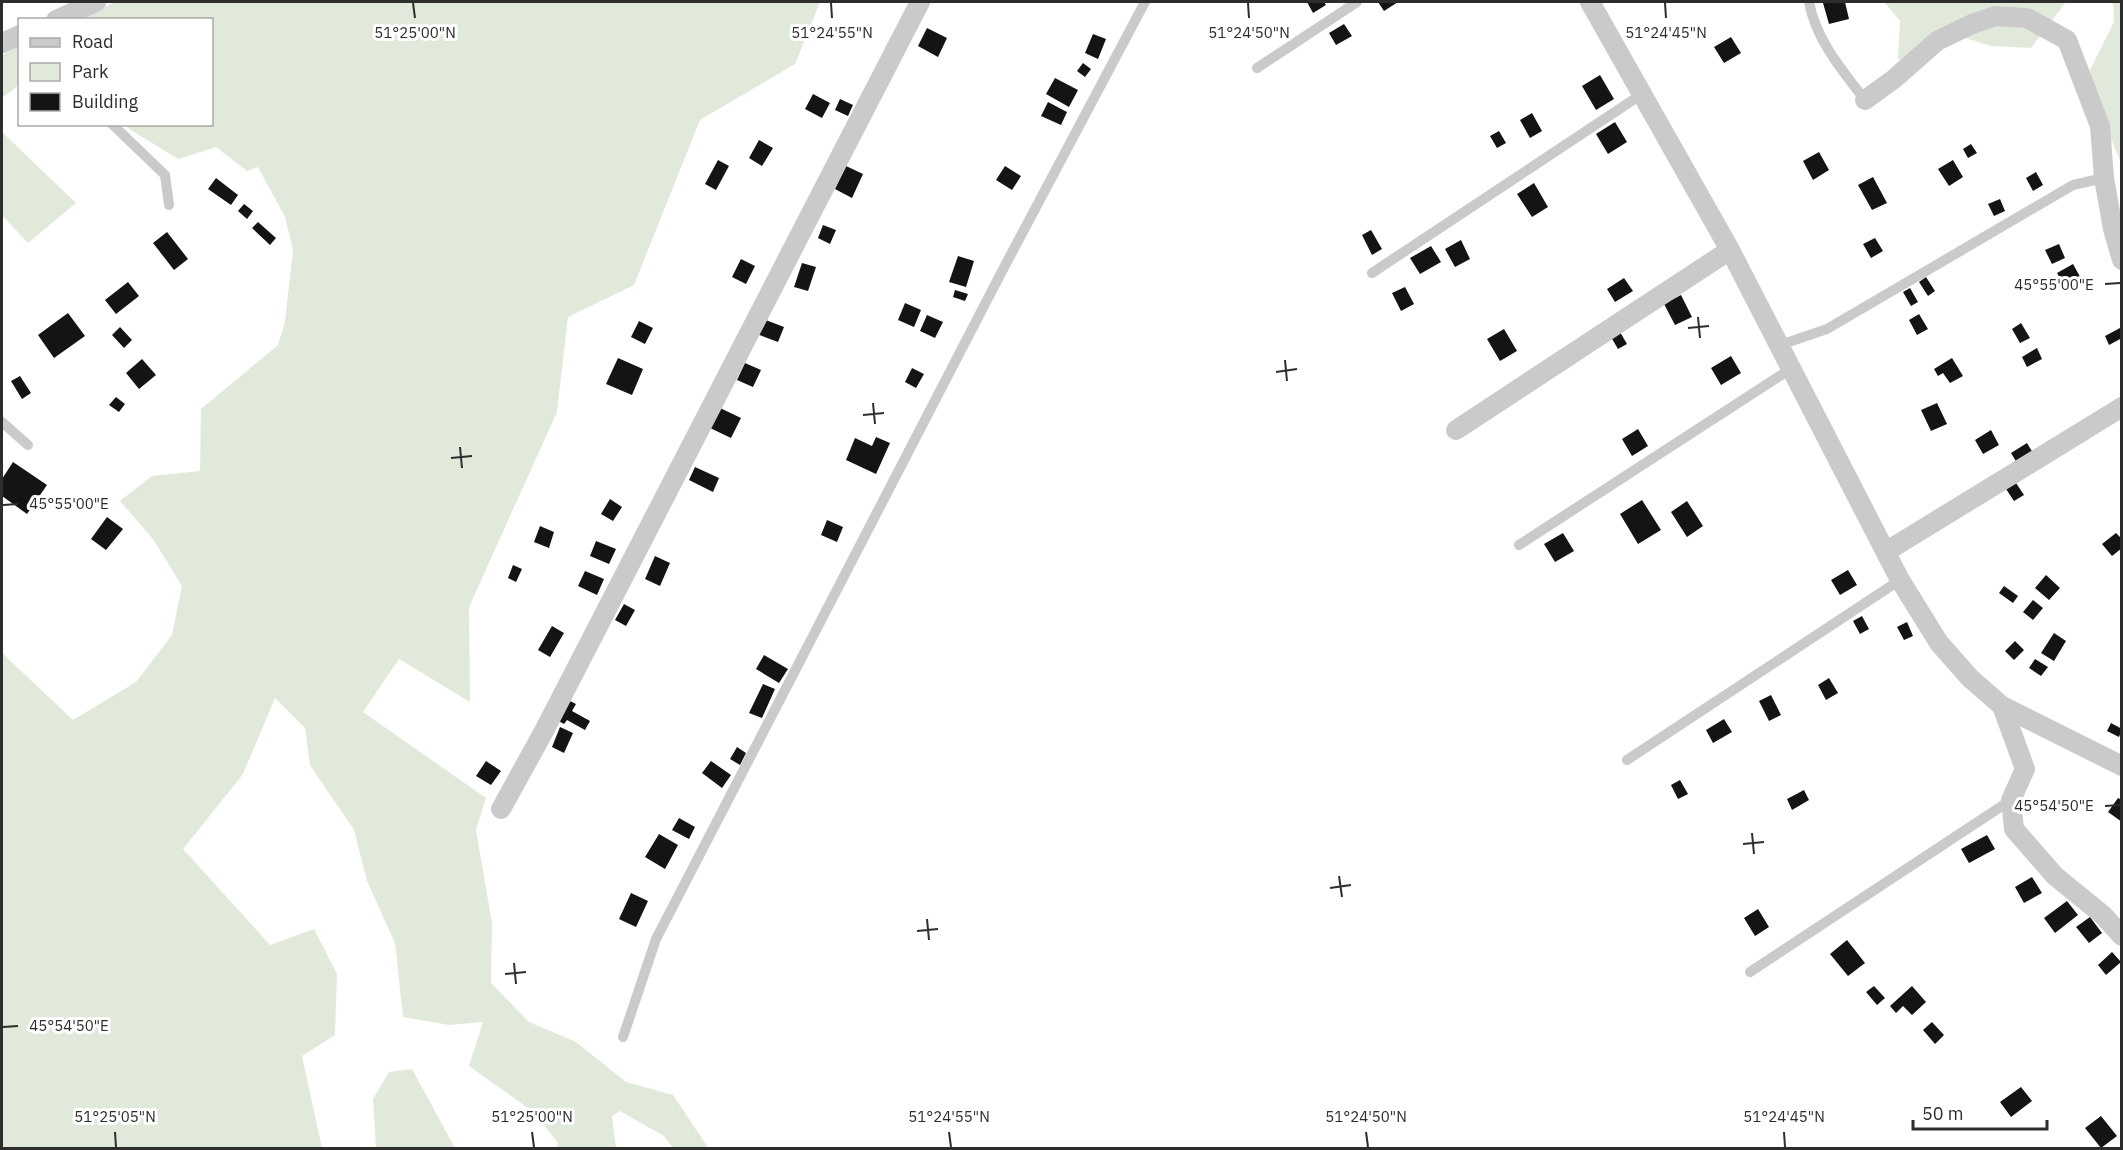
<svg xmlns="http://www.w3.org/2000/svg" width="2123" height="1150" font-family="'IBM Plex Sans',sans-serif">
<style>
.green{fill:#e1eada}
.building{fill:#141414}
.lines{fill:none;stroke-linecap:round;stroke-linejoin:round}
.lane{stroke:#cacaca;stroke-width:10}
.street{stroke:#cacaca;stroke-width:20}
.ticks{fill:none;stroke:#2d2d2d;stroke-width:2}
.ticks-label{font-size:15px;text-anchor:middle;fill:#2d2d2d;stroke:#fff;stroke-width:6;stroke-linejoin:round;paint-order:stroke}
</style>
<rect width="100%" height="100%" fill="#fff"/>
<path class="green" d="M116 2H820L795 64 700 120 634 285 568 317 557 412 469 607 470 702 399 659 363 712 486 798 476 830 492 923 491 983 529 1022 576 1042 626 1082 673 1095 707 1146 706 1148H673L664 1136 620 1111 612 1116 616 1148H557L558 1143 535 1113 469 1066 483 1022 449 1025 403 1017 395 943 367 881 354 830 310 765 305 728 275 698 243 774 183 849 270 945 314 929 337 974 335 1035 302 1056 322 1148H2V653L73 720 136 682 172 635 182 586 153 539 120 501 152 476 200 471 201 409 278 345 285 322 293 250 285 217 258 167 247 171 216 147 178 159 123 125 212 124V20L75 19Z
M1884 2H2066L2031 48 1991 46 1957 35 1921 66 1898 59 1900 21Z
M2113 2H2121V163L2086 78 2114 22Z
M19 46V85L2 98V55Z
M2 132 76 203 28 243 2 215Z
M412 1069 455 1148H376L373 1099 389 1072Z"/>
<path class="building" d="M1307 2H1324L1326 5 1313 13Z
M1378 2H1398L1384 11Z
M1829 2H1845L1849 19 1829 24 1823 3Z
M1344 24 1352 36 1336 45 1329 33Z
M927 28 947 38 938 57 918 46Z
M1093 34 1106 39 1098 59 1085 53Z
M1731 37 1741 53 1724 63 1714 47Z
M1083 63 1091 69 1085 77 1077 71Z
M1600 75 1614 99 1596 110 1582 86Z
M1055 78 1078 90 1069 107 1046 94Z
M813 94 830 103 822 118 805 109Z
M840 99 853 105 848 116 835 110Z
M1048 102 1067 112 1061 125 1041 116Z
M1532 113 1542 131 1530 138 1520 120Z
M1615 122 1627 142 1608 154 1596 134Z
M1499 131 1506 143 1497 148 1490 136Z
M759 140 773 148 762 166 749 158Z
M1971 144 1977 153 1968 158 1963 149Z
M1819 152 1829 170 1813 180 1803 161Z
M718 160 729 166 716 190 705 184Z
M1953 160 1963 177 1949 186 1938 169Z
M846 166 863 174 852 198 835 189Z
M1005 166 1021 176 1012 190 996 180Z
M2036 172 2043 185 2033 191 2026 178Z
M1873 177 1887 203 1872 210 1858 185Z
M216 178 238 195 231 205 208 189Z
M1534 183 1548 207 1532 217 1517 194Z
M2000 199 2005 211 1994 216 1988 204Z
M244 204 253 211 247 219 238 211Z
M258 222 276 238 270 245 252 228Z
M823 225 836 230 830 244 818 238Z
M1371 230 1382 249 1372 255 1362 235Z
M167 232 188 259 174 270 153 243Z
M1875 238 1883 251 1871 258 1863 244Z
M1461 240 1470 259 1455 267 1445 249Z
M2059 244 2065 258 2052 264 2045 250Z
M1431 246 1441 262 1420 274 1410 258Z
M958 256 974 261 966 287 949 282Z
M741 259 755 266 746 284 732 277Z
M802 263 816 267 808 291 794 287Z
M2073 264 2083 282 2067 291 2057 273Z
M1926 277 1935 291 1928 296 1919 282Z
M1624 278 1633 291 1615 302 1607 289Z
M128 282 139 296 116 314 105 300Z
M1405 287 1414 304 1401 311 1392 293Z
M1910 288 1918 302 1911 306 1903 292Z
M955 290 968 294 965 301 953 297Z
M1681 295 1692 317 1675 325 1664 304Z
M905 303 921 310 914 327 898 320Z
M68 313 85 336 54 358 38 335Z
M1919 314 1928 329 1917 335 1909 320Z
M927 315 943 322 935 338 920 331Z
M763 319 784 327 778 342 757 334Z
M639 321 653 328 645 344 631 337Z
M2021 323 2030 338 2020 343 2012 329Z
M120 327 132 340 124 348 112 335Z
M2120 328 2122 338 2109 345 2105 336Z
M1504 329 1517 351 1500 361 1487 339Z
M1620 332 1627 344 1618 349 1611 337Z
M2037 348 2042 359 2027 367 2022 357Z
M1731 356 1741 373 1721 385 1711 368Z
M618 358 643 369 632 395 606 384Z
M1952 358 1963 376 1950 383 1943 373 1938 376 1934 369Z
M142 359 156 375 139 389 126 373Z
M745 363 761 370 753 387 737 380Z
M912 368 924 374 916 388 905 382Z
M20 376 31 393 22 399 11 381Z
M116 397 125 404 119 412 109 405Z
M1937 403 1947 424 1931 431 1921 410Z
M718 407 741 418 731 438 708 427Z
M1638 429 1648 446 1632 456 1622 439Z
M1991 430 1999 445 1983 454 1975 440Z
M876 437 890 443 876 474 846 460 855 438 872 446Z
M2027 443 2033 453 2017 463 2011 453Z
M13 462 47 485 27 514 2 496V479Z
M695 467 719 478 713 492 689 480Z
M2016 483 2024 495 2014 501 2006 489Z
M610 499 622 507 613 521 601 514Z
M1642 500 1661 530 1638 544 1620 514Z
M1687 501 1703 526 1687 537 1671 512Z
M107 517 123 529 106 550 91 539Z
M827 520 843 527 837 542 821 535Z
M540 526 554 532 549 548 534 542Z
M1563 533 1574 551 1555 562 1544 544Z
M2116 533 2122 539V548L2112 556 2102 544Z
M596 541 616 549 609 564 590 556Z
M655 556 670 563 660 586 645 579Z
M513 565 522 569 516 582 508 578Z
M1848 570 1857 585 1840 595 1831 580Z
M585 571 604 579 597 595 578 586Z
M2046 575 2060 588 2049 600 2035 588Z
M2004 586 2018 596 2013 603 1999 593Z
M2033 600 2043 608 2033 620 2023 612Z
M624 604 635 610 626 626 615 620Z
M1862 616 1869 629 1860 634 1853 621Z
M1907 622 1913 636 1904 640 1897 627Z
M552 626 564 633 550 657 538 650Z
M2054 633 2066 641 2054 661 2041 653Z
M2015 641 2024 650 2014 660 2005 651Z
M764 655 788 669 779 683 756 669Z
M2035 659 2048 667 2041 676 2029 668Z
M1829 678 1838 693 1826 700 1818 685Z
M763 684 775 689 762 718 749 713Z
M1771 695 1781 715 1769 721 1759 701Z
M566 699 576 704 572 711 590 721 585 730 567 720 564 724 555 719Z
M1724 719 1732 732 1713 743 1706 730Z
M2111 723 2122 729 2119 737 2107 731Z
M560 727 573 733 564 753 552 747Z
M737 747 746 753 740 765 730 759Z
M486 761 501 771 491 785 476 776Z
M711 761 731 775 722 788 702 773Z
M1680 780 1688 794 1678 799 1671 785Z
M1804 790 1809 800 1792 810 1787 799Z
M2118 798 2122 800V822L2108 812Z
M679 818 695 827 689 839 672 830Z
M659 834 678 845 665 869 645 857Z
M1987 835 1995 849 1969 863 1961 849Z
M2032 877 2042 893 2024 903 2015 887Z
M631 893 648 901 636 927 619 919Z
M2067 901 2078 915 2055 933 2044 918Z
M1758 909 1769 927 1755 936 1744 918Z
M2090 917 2102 933 2089 943 2076 927Z
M1847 940 1865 963 1848 976 1830 954Z
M2112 952 2121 962 2106 975 2098 965Z
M1874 986 1885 998 1877 1005 1866 992Z
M1912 986 1926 1002 1912 1015 1903 1006 1896 1013 1890 1006Z
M1932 1022 1944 1035 1935 1044 1923 1030Z
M2021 1087 2032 1101 2011 1117 2000 1102Z
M2101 1116 2117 1136 2101 1148 2085 1128Z"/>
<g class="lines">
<path class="lane" d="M1809 2C1816 40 1842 70 1865 100
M1257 68 1357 2
M112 124 165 175 169 205
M1372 273 1642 94
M1780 345 1827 329 2073 185 2104 178
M2 422 28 445
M1519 545 1792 368
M1627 760 1900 580
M1750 972 2011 800
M623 1037 656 939 1000 275 1145 2"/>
<path class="street" d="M1590 2 1730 250 1900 580 1939 643 1970 678 2002 706 2122 766
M56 20 96 2
M2 43 20 35
M1865 100 1894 79 1937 41 1972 24 1995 16 2027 18 2067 40 2100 126 2104 178 2113 229 2122 260
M1456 430 1730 250
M1887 551 2122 407
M2002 706 2025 769 2011 800 2014 829 2055 876 2103 915 2122 936
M501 809 544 731 920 2"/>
</g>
<path class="ticks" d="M413 3 415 18M831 3 832 18M1248 3 1249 18M1665 3 1666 18M2105 284 2120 283M1698 317 1700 338M1688 328 1709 326M1285 360 1287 381M1276 372 1297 369M873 403 875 424M863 415 884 413M460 447 462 468M451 458 472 456M3 505 18 504M2105 806 2120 805M1752 833 1754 854M1743 844 1764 842M1339 876 1342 897M1330 888 1351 885M927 919 929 940M917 931 938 929M514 963 516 984M505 974 526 972M3 1027 18 1026M115 1132 116 1147M532 1132 534 1147M949 1132 951 1147M1366 1132 1368 1147M1784 1132 1785 1147"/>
<g class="ticks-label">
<text x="415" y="38">51°25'00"N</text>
<text x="832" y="38">51°24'55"N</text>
<text x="1249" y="38">51°24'50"N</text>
<text x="1666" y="38">51°24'45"N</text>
<text x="2054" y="290">45°55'00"E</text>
<text x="69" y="509">45°55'00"E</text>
<text x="2054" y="811">45°54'50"E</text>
<text x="69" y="1031">45°54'50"E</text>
<text x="115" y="1122">51°25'05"N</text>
<text x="532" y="1122">51°25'00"N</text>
<text x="949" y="1122">51°24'55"N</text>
<text x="1366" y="1122">51°24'50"N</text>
<text x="1784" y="1122">51°24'45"N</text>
</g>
<rect width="2123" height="1150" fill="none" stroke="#2d2d2d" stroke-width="6"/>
<rect x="18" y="18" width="195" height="108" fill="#ffffff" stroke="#ababab" stroke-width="1.5"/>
<rect x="30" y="38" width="30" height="9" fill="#cacaca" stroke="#ababab" stroke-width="1.5"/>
<text x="72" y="48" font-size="18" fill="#2d2d2d">Road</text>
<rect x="30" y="63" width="30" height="18" fill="#e1eada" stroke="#ababab" stroke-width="1.5"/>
<text x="72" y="78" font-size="18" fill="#2d2d2d">Park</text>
<rect x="30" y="93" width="30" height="18" fill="#141414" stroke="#ababab" stroke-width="1.5"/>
<text x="72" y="108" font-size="18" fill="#2d2d2d">Building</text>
<path d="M1913 1120v9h134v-9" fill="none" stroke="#2d2d2d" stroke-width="3"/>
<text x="1922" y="1120" font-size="18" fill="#2d2d2d" stroke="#ffffff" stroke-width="4.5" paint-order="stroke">50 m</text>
</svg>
